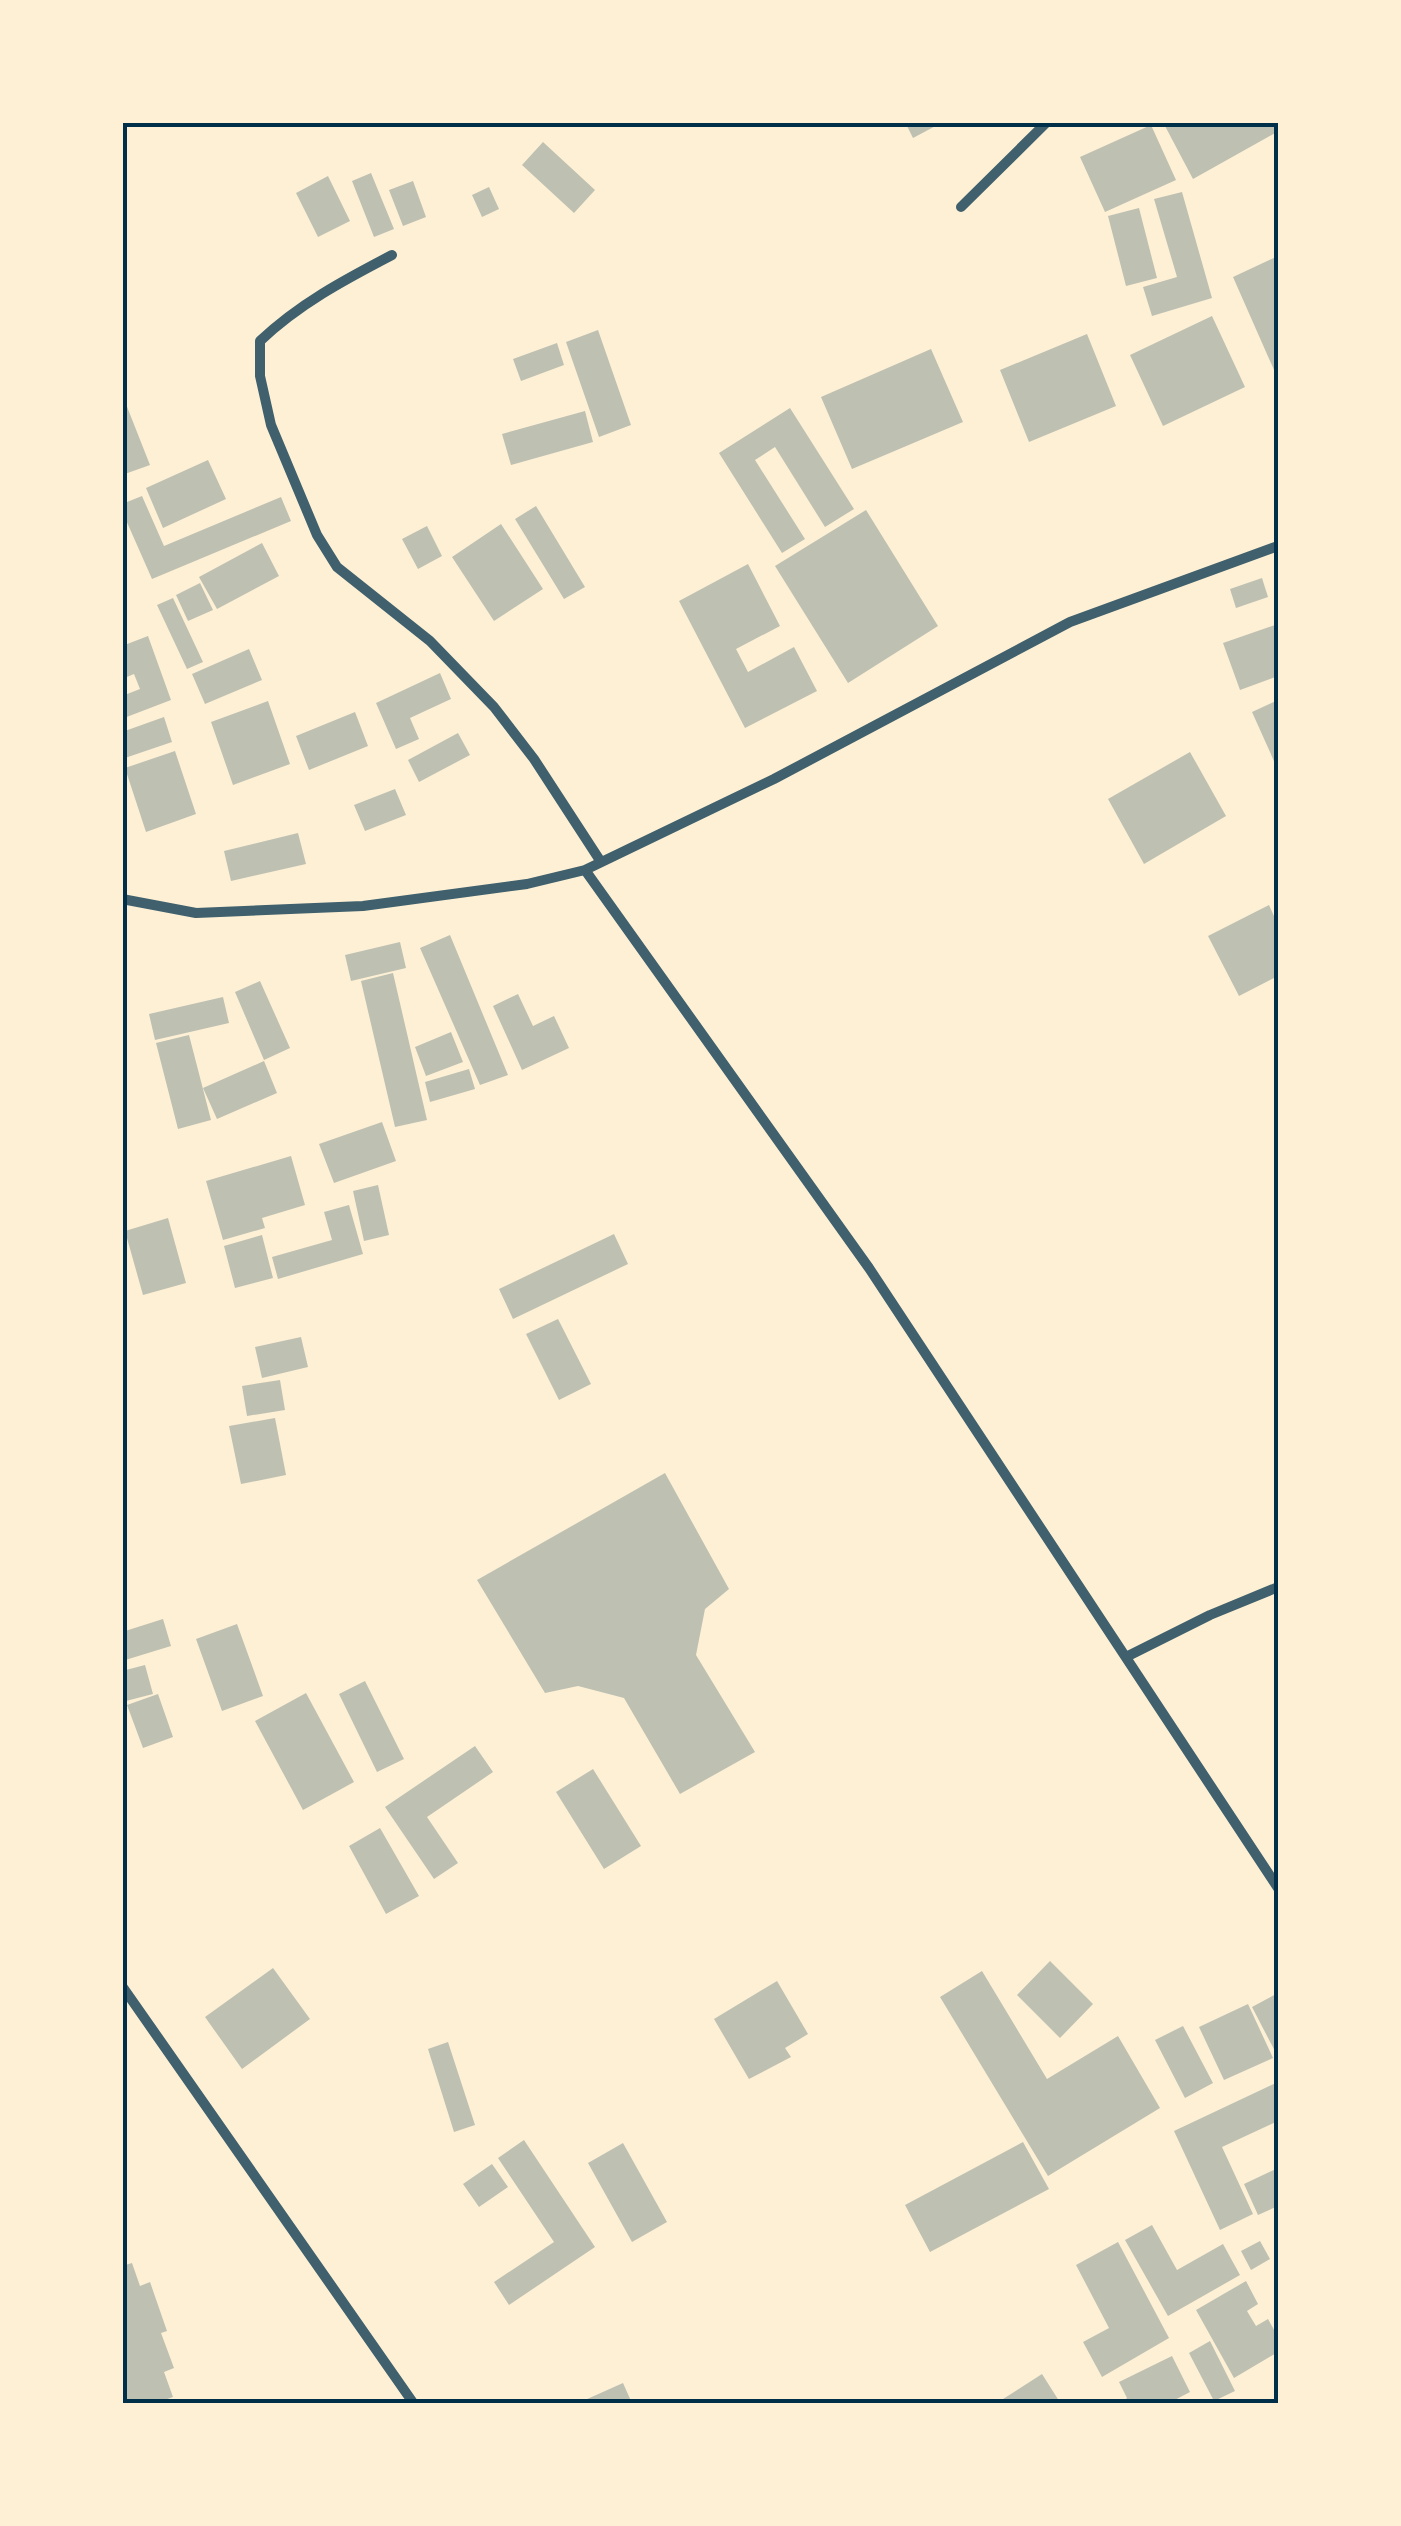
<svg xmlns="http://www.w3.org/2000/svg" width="1401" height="2526" font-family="'Open Sans',sans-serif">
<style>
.building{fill:#bec0b2}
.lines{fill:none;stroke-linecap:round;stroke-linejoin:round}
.minor{stroke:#3f606c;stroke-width:10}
.neatline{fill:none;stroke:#003049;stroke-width:4}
</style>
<rect width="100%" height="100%" fill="#fdf0d5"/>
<path class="building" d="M905 122H943L913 138Z
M1171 122H1272L1277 132 1193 179 1165 126Z
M1151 125 1176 180 1105 212 1080 157Z
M543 142 595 190 574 213 522 165Z
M371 173 394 229 374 237 352 181Z
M328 176 350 221 318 237 296 193Z
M413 181 426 217 403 226 389 190Z
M489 187 499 209 482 217 472 195Z
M1182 192 1212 298 1152 316 1143 287 1177 277 1154 199Z
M1139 208 1157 278 1126 286 1108 216Z
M1278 256V379L1233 277Z
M1212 316 1245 387 1163 426 1130 355Z
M598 330 631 425 599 437 566 342Z
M1087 334 1116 406 1029 442 1000 370Z
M557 343 564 365 521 381 513 359Z
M931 349 963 422 852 469 821 397Z
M122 394 150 465 122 475Z
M790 408 854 509 825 527 775 447 755 460 805 539 782 553 719 453Z
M585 411 593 442 511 465 502 434Z
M208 460 226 499 163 528 146 488Z
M142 496 164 546 281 497 291 521 152 579 122 511V504Z
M536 506 585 587 564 599 515 519Z
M866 510 938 626 848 683 775 566Z
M501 524 543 589 494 621 452 557Z
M427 526 442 556 418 569 402 539Z
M262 543 279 576 217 609 199 577Z
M748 564 780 626 736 649 748 672 794 647 817 691 745 728 679 601Z
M1262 578 1268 597 1236 608 1230 589Z
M200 583 213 610 188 621 176 595Z
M173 598 203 662 187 669 157 605Z
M1278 624V676L1240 690 1223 643Z
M148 636 171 700 124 718 122 696 140 689 134 674 122 679V646Z
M249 649 262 680 205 704 192 674Z
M440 673 451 699 410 718 419 739 396 749 376 703Z
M1278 700V770L1252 712Z
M268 701 290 764 233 785 211 722Z
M355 712 368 746 309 770 296 736Z
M164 717 172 742 122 759V732Z
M458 733 470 755 419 782 408 760Z
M175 751 196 814 146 832 125 768Z
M1190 752 1226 816 1144 864 1108 799Z
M395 789 406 815 365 831 354 805Z
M298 833 306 864 231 881 224 851Z
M1269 905 1278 925V976L1239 996 1208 936Z
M450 935 508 1075 480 1085 420 948Z
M400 942 406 968 351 981 345 955Z
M393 973 427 1120 395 1127 361 981Z
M260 981 290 1048 264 1060 235 992Z
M518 994 533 1026 554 1016 569 1048 522 1070 493 1006Z
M223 997 229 1023 155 1040 149 1014Z
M451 1032 463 1062 426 1076 415 1047Z
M189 1035 211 1120 178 1129 156 1043Z
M264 1061 277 1093 217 1119 203 1088Z
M469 1069 475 1089 430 1102 425 1082Z
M382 1122 396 1161 334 1183 319 1144Z
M291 1156 305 1205 262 1218 265 1228 223 1240 206 1181Z
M378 1185 389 1235 364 1241 353 1191Z
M349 1205 363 1254 278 1279 272 1257 332 1240 324 1212Z
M168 1218 186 1283 143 1295 125 1231Z
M614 1234 628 1264 513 1319 499 1289Z
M262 1235 273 1278 235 1288 224 1246Z
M558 1319 591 1384 559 1400 526 1334Z
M301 1337 308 1367 262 1378 255 1347Z
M280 1380 285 1410 247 1416 242 1386Z
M275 1418 286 1475 241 1484 229 1426Z
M665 1473 729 1589 705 1609 696 1655 755 1752 680 1794 624 1698 578 1686 545 1693 477 1580Z
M163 1619 171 1646 122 1661V1632Z
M237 1624 263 1696 222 1711 196 1639Z
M145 1665 153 1694 122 1702V1671Z
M365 1681 404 1759 377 1772 339 1694Z
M306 1693 354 1782 303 1810 255 1721Z
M158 1694 173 1737 143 1748 127 1705Z
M475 1746 493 1772 427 1817 458 1863 434 1879 385 1807Z
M593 1769 641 1846 604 1869 556 1792Z
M380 1828 419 1896 386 1914 349 1846Z
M1050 1961 1093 2004 1060 2038 1017 1995Z
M273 1968 310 2019 242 2069 205 2017Z
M982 1971 1047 2079 1118 2036 1160 2108 1048 2176 940 1997Z
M777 1981 808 2034 785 2048 791 2057 749 2079 714 2019Z
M1278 1993V2057L1252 2007Z
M1248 2004 1273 2058 1224 2080 1199 2027Z
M1183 2026 1213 2083 1185 2098 1155 2040Z
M448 2042 475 2125 454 2132 428 2049Z
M1278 2082V2121L1222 2147 1253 2214 1220 2230 1174 2131Z
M524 2140 595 2247 509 2305 494 2282 554 2242 498 2158Z
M1023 2142 1049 2189 930 2252 905 2205Z
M623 2143 667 2222 632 2242 588 2163Z
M492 2164 508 2187 479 2207 463 2184Z
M1278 2168V2206L1258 2215 1244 2184Z
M1152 2225 1177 2270 1223 2244 1240 2275 1168 2316 1125 2240Z
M1260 2241 1270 2259 1251 2270 1241 2251Z
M1118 2242 1169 2338 1102 2377 1083 2342 1109 2328 1076 2265Z
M132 2263 140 2286 150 2282 167 2331 161 2333 174 2368 164 2372 173 2397 153 2404H122V2266Z
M1246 2281 1258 2304 1247 2311 1256 2326 1268 2319 1278 2337V2352L1234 2378 1196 2310Z
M1210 2341 1235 2391 1214 2401 1189 2353Z
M1172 2356 1190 2392 1167 2404H1121L1127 2398 1119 2382Z
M1042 2374 1061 2404H1005L1003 2399Z
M623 2383 631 2401 626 2404H576Z"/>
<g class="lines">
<path class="minor" d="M961 207 1047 122
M392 255C344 280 299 304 260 341V376L271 425 317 535 337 567 430 641 494 707 534 759 601 862
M585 870 869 1268 1278 1888
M122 899 196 913 363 906 527 884 585 870 774 779 1070 622 1278 546
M1126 1657 1210 1615 1278 1587
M122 1986 414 2404"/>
</g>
<rect width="1401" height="2526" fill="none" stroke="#fdf0d5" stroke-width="250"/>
<rect x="125" y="125" width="1151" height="2276" class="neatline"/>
</svg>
